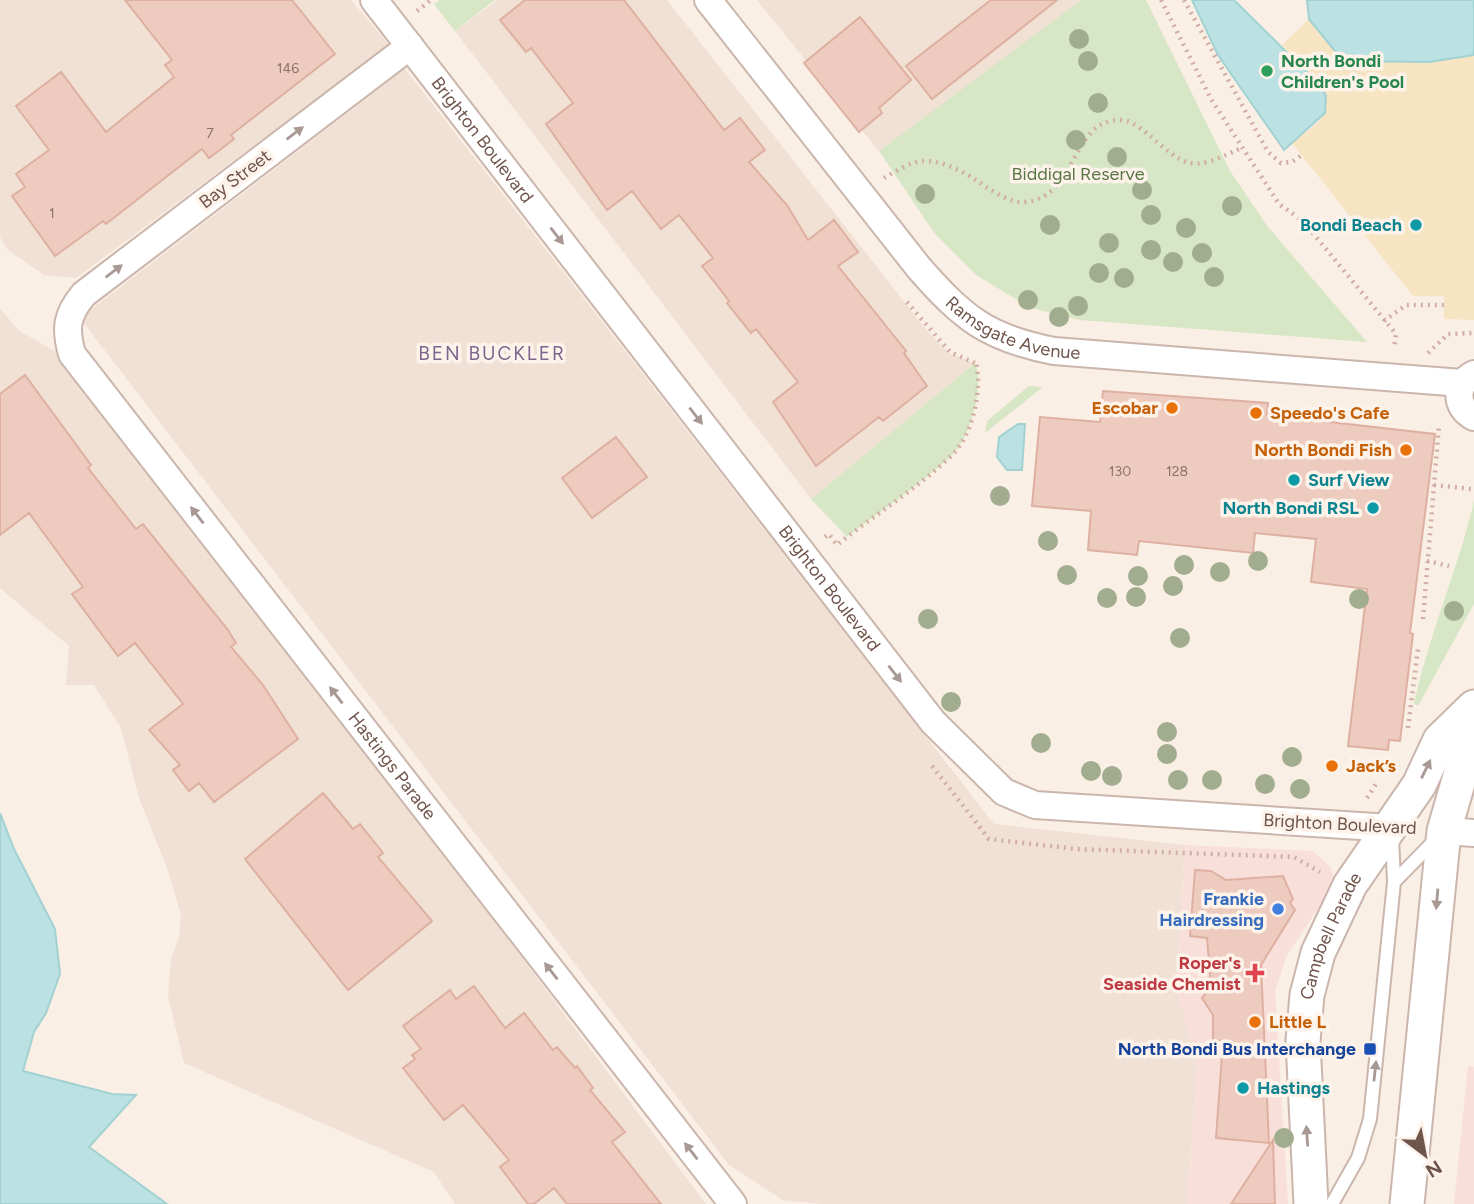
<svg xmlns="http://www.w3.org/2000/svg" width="1474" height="1204" font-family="Figtree,sans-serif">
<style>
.residential{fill:#f1e0d4}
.commercial{fill:#f9dfd9}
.green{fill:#d7e6c5}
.sand{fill:#f6e4c2}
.water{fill:#bbe1e2;stroke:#a2d1d2;stroke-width:2}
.building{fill:#edcbbf;stroke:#deb0a1;stroke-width:2}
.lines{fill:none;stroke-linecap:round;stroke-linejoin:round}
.service-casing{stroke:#cab6ac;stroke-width:16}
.minor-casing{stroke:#cab6ac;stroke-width:30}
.tertiary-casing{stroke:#cab6ac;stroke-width:37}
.path{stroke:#d1aea2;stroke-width:4.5;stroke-dasharray:2 5;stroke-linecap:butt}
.service{stroke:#fff;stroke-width:12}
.minor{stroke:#fff;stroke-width:26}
.tertiary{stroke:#fff;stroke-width:33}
.tree{fill:#a2ac8e}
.oneway{fill:#a99994}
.leisure-dot{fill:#2e9e5b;stroke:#fdf3ea;stroke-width:2.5}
.culture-dot{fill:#0f9aa8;stroke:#fdf3ea;stroke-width:2.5}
.food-dot{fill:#e8710a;stroke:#fdf3ea;stroke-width:2.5}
.shop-dot{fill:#3f7fe0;stroke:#fdf3ea;stroke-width:2.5}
.health-dot{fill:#e0444e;stroke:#fdf3ea;stroke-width:2.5}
.transit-dot{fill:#1a4fb4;stroke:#fdf3ea;stroke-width:2.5}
.labels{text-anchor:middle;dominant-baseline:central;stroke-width:7;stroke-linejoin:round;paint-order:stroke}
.number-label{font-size:14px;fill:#8f7269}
.leisure-label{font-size:18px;font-weight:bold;fill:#27864d;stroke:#fdf3ea;text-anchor:start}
.street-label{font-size:18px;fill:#70554c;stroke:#fdf3ea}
.park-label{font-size:18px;fill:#5a7546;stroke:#fdf3ea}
.culture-label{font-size:18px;font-weight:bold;fill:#0d838f;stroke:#fdf3ea;text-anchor:end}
.food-label{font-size:18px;font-weight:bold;fill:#c56008;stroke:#fdf3ea;text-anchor:start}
.shop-label{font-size:18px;font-weight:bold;fill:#366cbe;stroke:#fdf3ea;text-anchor:end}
.health-label{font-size:18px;font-weight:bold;fill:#be3a42;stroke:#fdf3ea;text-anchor:end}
.transit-label{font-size:18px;font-weight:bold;fill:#164399;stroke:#fdf3ea;text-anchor:end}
.neighbourhood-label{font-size:19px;letter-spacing:2px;fill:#7a658c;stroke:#fdf3ea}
</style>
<rect width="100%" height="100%" fill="#faefe5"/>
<path class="residential" d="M0 0H351L389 45 76 278 44 275 7 249 0 237Z
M498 0H667L928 332 949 353 975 363 811 499 455 31Z
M757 0H1081L879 151Z
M405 69 994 824 1185 845 1176 984 1198 1068 1187 1204H820L783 1200 729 1165 80 318Z
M0 309 20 331 56 352 512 944 706 1204H455L434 1172 184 1063 168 996 171 959 179 938 181 915 167 868 139 798 121 728 94 685H66L69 646 0 588Z"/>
<path class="commercial" d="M1185 845 1312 851 1331 867 1333 876 1327 895 1286 957 1275 992 1288 1204H1187L1198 1068 1176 984Z
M1468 1066 1474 1067V1204H1454Z"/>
<path class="green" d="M440 0H495L455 31 434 4Z
M1081 0H1146L1230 171 1268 227 1367 342 1080 320 1031 308 976 275 935 234 879 151Z
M975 363C985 385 970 437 953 454 921 485 881 510 847 537L811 499Z
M1029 386 1043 387 985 433 987 421Z
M1474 501V604L1418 706 1414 704C1429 634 1458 570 1474 501Z"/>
<path class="sand" d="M1309 19 1344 61 1429 62 1474 55V320L1444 319V296H1413L1292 143 1319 122 1327 105 1321 86 1282 45Z"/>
<path class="water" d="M1192 0H1234L1321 86 1326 96 1325 113 1284 150 1218 55Z
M1307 0H1474V55L1429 62 1343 61 1309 19Z
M1018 424H1025L1022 470H1007L997 457 999 437Z
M0 813 14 849 55 929 60 974 46 1013 34 1032 23 1071 112 1094 136 1095 89 1147 167 1204H0Z"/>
<path class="building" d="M125 0H292L335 54 231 135 234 139 209 158 202 149 106 224 103 221 55 256 12 196 25 187 16 174 49 150 16 106 61 72 106 132 174 77 165 65 172 60Z
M525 0H624L724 130 740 118 765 150 749 162 787 205 808 240 834 220 858 252 838 266 906 351 904 353 927 386 883 421 879 417 816 466 773 402 798 382 756 329 751 333 727 303 729 301 702 266 713 258 679 215 661 229 632 191 607 210 546 124 573 103 531 48 526 52 500 20Z
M991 0H1057L932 99 906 66Z
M860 17 911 80 879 108 882 113 859 132 804 63Z
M25 375 91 465 88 468 136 529 143 524 228 630 236 643 231 647 263 685 298 739 214 802 199 783 189 791 173 770 180 765 149 730 183 704 135 643 118 656 72 594 83 587 29 513 0 535V394Z
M1103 391 1268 403 1267 415 1435 434 1410 633 1413 634 1400 741 1389 740 1388 750 1348 746 1367 589 1311 582 1316 539 1255 533 1253 553 1139 541 1137 555 1088 550 1091 511 1032 506 1040 417 1100 422Z
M616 437 647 477 592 518 562 478Z
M323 793 353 829 360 824 383 853 378 857 432 921 348 990 245 859Z
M1195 870 1211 871 1226 880 1283 876 1293 899 1290 903 1295 910 1261 965 1269 1143 1216 1138 1223 1041 1213 1040V1015L1202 998 1211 987 1207 938 1190 936Z
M474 986 505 1028 524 1013 553 1050 557 1047 575 1068 577 1066 593 1088 590 1090 625 1132 612 1142 661 1204H567L554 1188 534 1204H528L500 1167 509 1160 463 1105 444 1120 403 1068 415 1059 412 1055 421 1049 403 1026 450 990 456 999Z
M1273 1140 1275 1204H1231Z"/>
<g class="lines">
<g class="service-casing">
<path id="service" d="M1394 882 1436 839
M1332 1204 1358 1158 1370 1119 1394 882 1392 836"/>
</g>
<g class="minor-casing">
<g id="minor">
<path id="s1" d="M374 0 933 722 1004 792 1035 805 1391 828"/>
<path id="s2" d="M708 0 919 268C963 318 987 338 1054 351L1462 383"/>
<path id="s3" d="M410 46 84 294C66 315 65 329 72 354L733 1204"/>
<path d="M1474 374C1455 384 1454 407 1474 417"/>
<path d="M1444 831 1474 833"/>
</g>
</g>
<g class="tertiary-casing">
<g id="tertiary">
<path id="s4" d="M1311 1204 1303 1041 1307 995 1318 953 1350 885 1419 785 1440 740 1474 707"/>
<path d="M1407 1204 1444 831 1474 728"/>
</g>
</g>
<path class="path" d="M1161 0 1211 99 1279 204 1303 221 1396 334 1394 348
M1184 0 1268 152 1281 163 1292 162 1302 155
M417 11 431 0
M884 178C895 172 911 161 923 161 944 160 970 175 986 187 998 194 1011 203 1025 202 1077 198 1071 118 1121 120 1129 120 1137 126 1144 131 1187 167 1188 174 1241 148
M907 302 950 352 975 363
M1384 321 1406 305H1444
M1428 353 1448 334 1474 333
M1434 485 1471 489
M825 537 829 534 837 545C874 515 920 487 953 454 974 432 982 389 976 362
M1427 561 1449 566
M1423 619 1439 425
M1408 728 1418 649
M932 766 989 839 1076 849 1294 857 1320 872
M1367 798 1376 784"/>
<use href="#service" class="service"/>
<use href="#minor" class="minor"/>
<use href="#tertiary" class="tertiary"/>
</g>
<g class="tree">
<circle cx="1079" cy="39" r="10"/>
<circle cx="1088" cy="61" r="10"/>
<circle cx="1098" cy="103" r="10"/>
<circle cx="1076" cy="140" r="10"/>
<circle cx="1117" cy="157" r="10"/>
<circle cx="1142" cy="190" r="10"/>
<circle cx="925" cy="194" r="10"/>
<circle cx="1232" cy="206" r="10"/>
<circle cx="1151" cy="215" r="10"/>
<circle cx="1050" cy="225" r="10"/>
<circle cx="1186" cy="228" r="10"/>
<circle cx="1109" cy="243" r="10"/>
<circle cx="1151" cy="250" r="10"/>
<circle cx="1202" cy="253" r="10"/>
<circle cx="1173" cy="262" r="10"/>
<circle cx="1099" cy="273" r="10"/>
<circle cx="1214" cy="277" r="10"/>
<circle cx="1124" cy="278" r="10"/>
<circle cx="1028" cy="300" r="10"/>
<circle cx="1078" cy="306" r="10"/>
<circle cx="1059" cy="317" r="10"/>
<circle cx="1000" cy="496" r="10"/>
<circle cx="1048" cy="541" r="10"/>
<circle cx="1258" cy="561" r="10"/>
<circle cx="1184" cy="565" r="10"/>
<circle cx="1220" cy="572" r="10"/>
<circle cx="1067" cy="575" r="10"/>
<circle cx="1138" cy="576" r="10"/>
<circle cx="1173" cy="586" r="10"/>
<circle cx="1136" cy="597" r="10"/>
<circle cx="1107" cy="598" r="10"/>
<circle cx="1359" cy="599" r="10"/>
<circle cx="1454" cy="611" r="10"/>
<circle cx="928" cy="619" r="10"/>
<circle cx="1180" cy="638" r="10"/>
<circle cx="951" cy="702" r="10"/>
<circle cx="1167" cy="732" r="10"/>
<circle cx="1041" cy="743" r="10"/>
<circle cx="1167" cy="754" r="10"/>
<circle cx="1292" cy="757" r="10"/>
<circle cx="1091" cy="771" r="10"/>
<circle cx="1112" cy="776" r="10"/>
<circle cx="1178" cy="780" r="10"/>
<circle cx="1212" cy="780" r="10"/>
<circle cx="1265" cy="784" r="10"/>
<circle cx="1300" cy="789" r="10"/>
<circle cx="1284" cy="1138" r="10"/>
</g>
<defs><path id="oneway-solid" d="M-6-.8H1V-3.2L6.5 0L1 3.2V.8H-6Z" transform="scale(1.75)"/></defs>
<g class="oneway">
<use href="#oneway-solid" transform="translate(295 133) rotate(-37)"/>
<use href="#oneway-solid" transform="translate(557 236) rotate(52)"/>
<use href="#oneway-solid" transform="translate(114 271) rotate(-37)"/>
<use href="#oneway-solid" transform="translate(696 416) rotate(52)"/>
<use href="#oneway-solid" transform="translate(197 515) rotate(-128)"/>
<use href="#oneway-solid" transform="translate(895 674) rotate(52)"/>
<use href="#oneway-solid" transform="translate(336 695) rotate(-128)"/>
<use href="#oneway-solid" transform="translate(1426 769) rotate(-64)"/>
<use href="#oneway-solid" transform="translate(1437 899) rotate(95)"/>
<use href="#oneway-solid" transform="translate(551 971) rotate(-128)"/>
<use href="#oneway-solid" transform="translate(1375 1071) rotate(-84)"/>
<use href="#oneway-solid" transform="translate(1307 1136) rotate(-94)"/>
<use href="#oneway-solid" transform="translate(691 1151) rotate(-128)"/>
</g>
<circle class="leisure-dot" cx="1267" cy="71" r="7"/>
<g class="culture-dot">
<circle cx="1416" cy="225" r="7"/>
<circle cx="1294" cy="480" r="7"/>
<circle cx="1373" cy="508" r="7"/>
<circle cx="1243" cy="1088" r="7"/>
</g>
<g class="food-dot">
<circle cx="1172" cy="408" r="7"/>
<circle cx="1256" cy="413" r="7"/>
<circle cx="1406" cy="450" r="7"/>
<circle cx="1332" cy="766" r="7"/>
<circle cx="1255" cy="1022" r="7"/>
</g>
<circle class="shop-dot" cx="1278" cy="909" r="7"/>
<path class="health-dot" d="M1251.5 962.5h7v7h7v7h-7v7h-7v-7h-7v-7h7z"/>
<rect class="transit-dot" x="1363" y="1042" width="14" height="14" rx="3.5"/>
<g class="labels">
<g class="number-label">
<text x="288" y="68">146</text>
<text x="210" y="133">7</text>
<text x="52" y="213">1</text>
<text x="1120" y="471">130</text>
<text x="1177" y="471">128</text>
</g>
<g class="leisure-label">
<text x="1281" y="61">North Bondi<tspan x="1281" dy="21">Children's Pool</tspan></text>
</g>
<g class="street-label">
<text stroke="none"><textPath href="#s1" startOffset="177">Brighton Boulevard</textPath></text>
<text transform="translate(235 179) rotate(-37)">Bay Street</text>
<text stroke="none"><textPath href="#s2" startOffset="457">Ramsgate Avenue</textPath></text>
<text stroke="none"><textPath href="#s1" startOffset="744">Brighton Boulevard</textPath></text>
<text stroke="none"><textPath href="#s3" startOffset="996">Hastings Parade</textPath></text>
<text transform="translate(1340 824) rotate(3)">Brighton Boulevard</text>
<text stroke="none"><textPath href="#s4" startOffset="273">Campbell Parade</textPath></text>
</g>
<g class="park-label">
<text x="1078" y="174">Biddigal Reserve</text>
</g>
<g class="culture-label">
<text x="1402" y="225">Bondi Beach</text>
<text x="1308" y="480" text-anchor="start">Surf View</text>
<text x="1359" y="508">North Bondi RSL</text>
<text x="1257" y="1088" text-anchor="start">Hastings</text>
</g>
<g class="food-label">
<text x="1158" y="408" text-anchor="end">Escobar</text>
<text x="1270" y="413">Speedo's Cafe</text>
<text x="1392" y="450" text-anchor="end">North Bondi Fish</text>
<text x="1346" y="766">Jack’s</text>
<text x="1269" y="1022">Little L</text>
</g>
<g class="shop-label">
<text x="1264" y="899">Frankie<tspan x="1264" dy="21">Hairdressing</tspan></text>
</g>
<g class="health-label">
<text x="1241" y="963">Roper's<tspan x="1241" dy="21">Seaside Chemist</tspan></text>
</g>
<g class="transit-label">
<text x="1356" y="1049">North Bondi Bus Interchange</text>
</g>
<g class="neighbourhood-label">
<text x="492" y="353">BEN BUCKLER</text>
</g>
</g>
<g transform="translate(1425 1155) rotate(148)" stroke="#fdf3ea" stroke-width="5" paint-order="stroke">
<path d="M0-5L12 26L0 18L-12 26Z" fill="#70554c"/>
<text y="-10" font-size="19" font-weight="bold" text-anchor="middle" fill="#70554c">N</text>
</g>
</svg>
